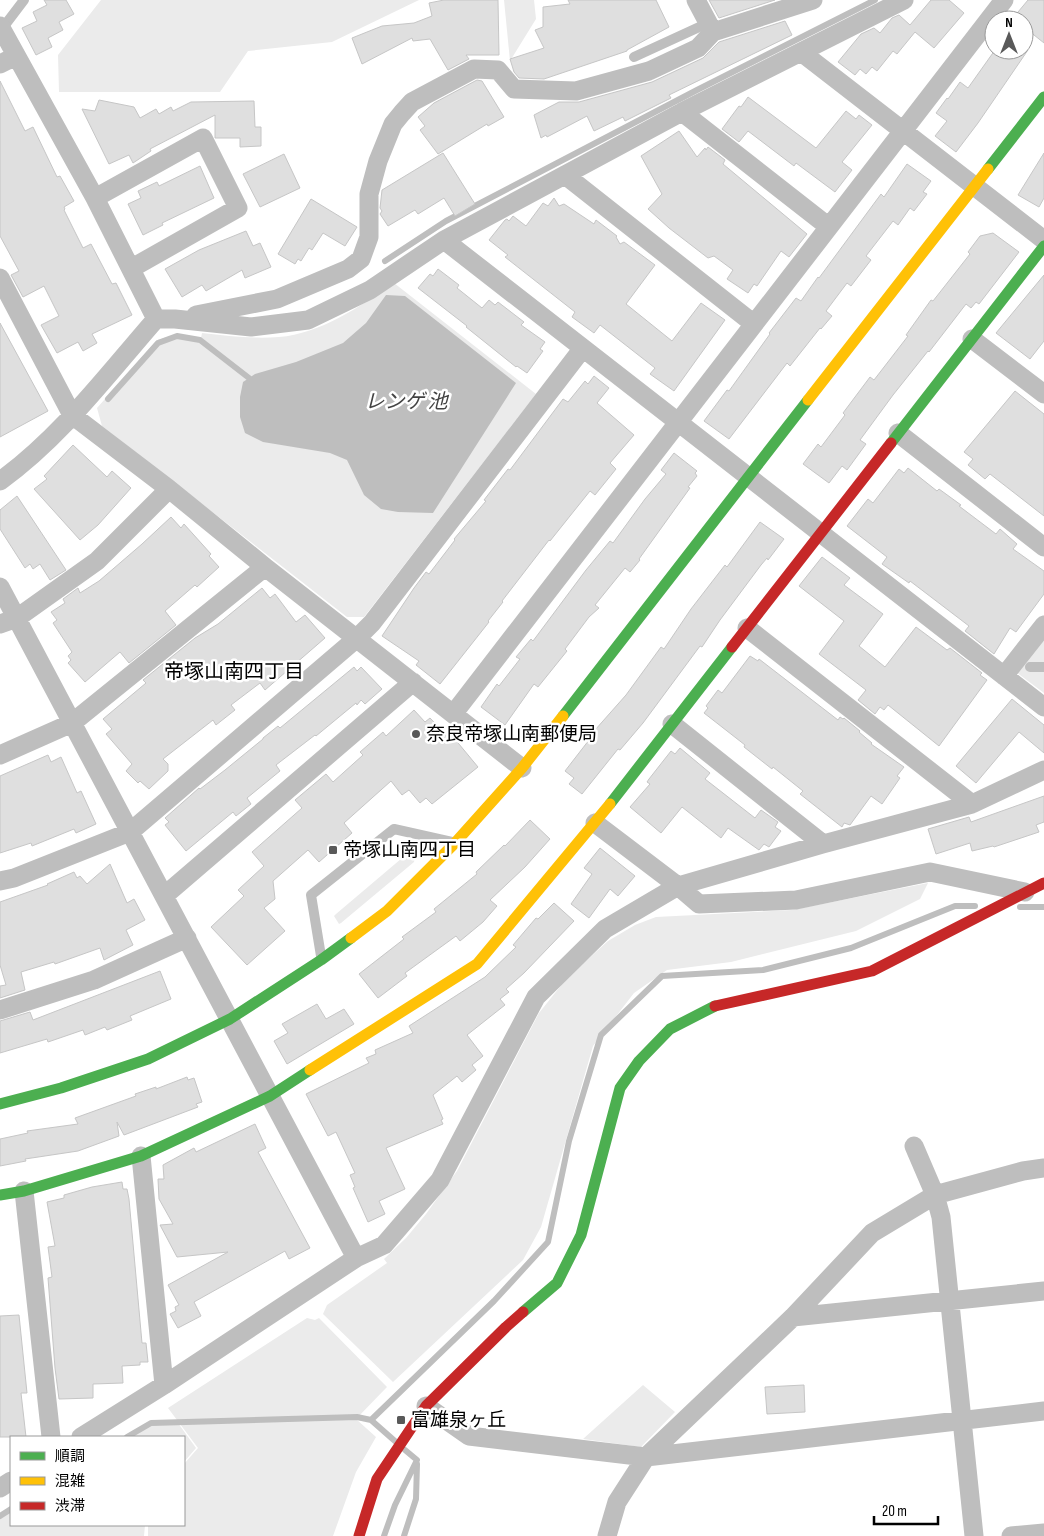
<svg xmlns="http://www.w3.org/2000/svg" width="1044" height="1536" font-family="'Sofia Sans Condensed','Noto Sans JP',sans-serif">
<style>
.green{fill:#ebebeb}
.water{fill:#bebebe}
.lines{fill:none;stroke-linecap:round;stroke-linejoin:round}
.stream{stroke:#bebebe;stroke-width:6}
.building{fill:#dfdfdf;stroke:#c6c6c6}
.lane{stroke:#bebebe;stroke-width:10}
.street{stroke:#bebebe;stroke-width:19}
.fast{stroke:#4caf50;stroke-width:11}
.slow{stroke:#ffc107;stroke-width:11}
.jam{stroke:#c62828;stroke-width:11}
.poi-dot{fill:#595959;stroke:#fff;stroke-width:2}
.labels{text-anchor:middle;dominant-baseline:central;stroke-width:5;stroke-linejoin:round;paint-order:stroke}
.poi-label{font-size:19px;fill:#000;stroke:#fff;text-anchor:start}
.water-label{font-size:20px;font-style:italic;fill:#434343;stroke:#fff}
.neighbourhood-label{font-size:20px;fill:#000;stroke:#fff}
</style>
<rect width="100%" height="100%" fill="#fff"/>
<path class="green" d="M101 0H419L332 42 248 51 220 92H59L58 55Z
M504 0H534L536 19 510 61Z
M394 283 536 394 364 617H347L102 426 97 408 157 340 177 334 201 338 202 333C228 336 253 339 279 337 320 334 361 306 394 283Z
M1044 636V693L1016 672Z
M408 853 413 855 415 857 414 862 341 923 339 924 334 916 336 914Z
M928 883 920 899 856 931 731 962 667 970 634 993 593 1046 541 1227 523 1260 393 1382 323 1314 327 1305 387 1263 384 1259 406 1238 426 1214 457 1171 539 1013 567 978 608 941 635 925 656 917 792 910Z
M307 1318 315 1320 319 1318 387 1387 356 1419 376 1437 356 1472 333 1536H148V1525H184V1464L198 1448 168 1408Z
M643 1385 675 1412 641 1447 583 1439Z
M178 1423 196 1448 184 1462V1437H130L151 1424Z
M11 1510V1525H145L144 1536H0V1517Z"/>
<path class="water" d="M386 295 405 296 516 383 433 513 398 512 381 509 364 495 347 460 330 453 263 442 245 433 240 417V397L243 382 255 374 296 362 343 343 366 323Z"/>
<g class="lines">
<path class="stream" d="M385 261 446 221 697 90 875 0
M108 399 158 343 177 336 200 340 249 378
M1020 907H1044
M127 1437 151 1423 357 1417 371 1420
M396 1442 371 1420 494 1301 548 1242 569 1141 601 1035 662 976 763 970 851 948 955 906H975
M0 1516 11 1509
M384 1536 395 1505 417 1460 405 1450
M404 1536 416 1499 417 1464"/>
</g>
<path class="building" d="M44 0H66L74 14 59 22 63 30 48 38 52 47 36 55 22 28 37 21 33 12 47 5Z
M444 0H498L499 55H466L469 59 448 70 430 39 413 41 412 38 362 64 352 38 382 26 414 23 432 16 429 3Z
M568 0H656L669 27 627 50V51L544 79 519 78 514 72 510 59 544 48 535 30 543 27V7L570 4Z
M709 0H775L719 18Z
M931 0H949L964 13 934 48 915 32 897 54 893 51 877 71 872 67 866 74 860 69 855 75 838 62 861 34 874 28 880 33 892 18 899 15 910 25Z
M1028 0H1044V43L1024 27V20H1016L1013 18Z
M785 21 792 35 669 95 671 98 625 121 623 117 594 131 587 116 547 137 546 135 541 138 534 115 559 102H579L652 82 703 58 719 42Z
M995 50H1028L978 123 956 152 935 136 947 121 936 113 947 98 948 99 960 82 968 88Z
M477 80 482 81 504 117 488 126 487 124 438 154 420 130 425 126 418 117 434 103Z
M0 81 25 131 33 127 57 177 60 176 74 201 64 207 65 209 64 210 83 248 91 244 112 284 116 283 132 315 92 334 97 343 83 351 78 342 57 353 41 325 59 316 44 286 23 297 11 275 19 271 0 236Z
M748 97 816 148 846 111 856 119 859 115 872 125 842 162 852 170 835 192 796 163 794 166 748 131 739 142 722 129 739 106 741 107Z
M99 100 134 107 140 118 156 109 159 114 171 107 173 111 191 102 254 101 255 127H261V146L240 147V138H215V115L150 149 151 151 133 163 129 155 109 164 82 109 95 111Z
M679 131 697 157 705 148 706 150 708 147 725 160 723 164 807 234 789 257 781 251 757 286 754 284 748 293 727 279 733 270 714 256 708 258 669 228 648 209 662 194 641 156Z
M443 153 475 204 455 216 444 198 418 214 415 210 388 226 380 214 382 211 380 208 382 190Z
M1044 153V198L1039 207 1018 195Z
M284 154 300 188 260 207 243 174Z
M907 164 931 181 923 192 927 194 914 211 910 208 898 225 893 221 866 256 871 260 851 286 847 283 826 311 832 316 821 329 820 328 790 366 787 363 729 439 704 421 727 390 729 391 770 334 769 333 796 298 801 301 818 277 819 278 881 194 884 197Z
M200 166 214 198 162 223 163 225 143 235 128 204 141 198 138 191 157 182 159 186Z
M554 198 559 206 564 204 594 224 596 220 617 236 616 237 620 244 624 242 655 265 626 304 672 341 701 303 725 320 674 391 650 374 655 368 600 325 594 333 572 317 575 312 505 257 508 255 489 240 505 220 507 219 509 221 513 216 526 226 543 203 548 206Z
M311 199 357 227 345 246 323 233 312 250 309 248 301 261 298 259 295 264 278 254Z
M246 231 253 246 260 243 271 267 245 278 242 270 206 291 202 285 182 297 165 269 199 250Z
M993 233 1019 252 979 304 976 302 971 308 966 304 929 352 928 351 893 395 860 440 866 444 847 470 842 466 829 483 803 464 818 444 821 447 845 415 843 413 870 377 874 380 908 336 906 335 931 300 933 301 970 254 968 252 980 236Z
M438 269 459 285 457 288 482 308 489 300 495 305 498 302 524 322 521 325 545 342 540 349 543 351 527 373 517 366 516 367 466 327 467 326 418 288 430 274 433 276Z
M1044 275V341L1030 359 996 333Z
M0 323 48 411 0 437Z
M594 376 609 388 597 403 634 435 610 463 616 469 595 495 590 491 550 541 549 540 502 601 503 602 488 621 489 622 440 684 416 665 419 661 382 636 414 588 426 572 429 574 455 540 454 539 486 501 484 500 508 469 510 470 563 399 568 402 585 381 588 384Z
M1015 391 1044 414V516L990 474 985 479 968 465 973 459 964 452Z
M73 445 107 477 112 471 131 488 98 525 80 540 34 489 47 479 44 476Z
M674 453 697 471 695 473 697 476 688 487 690 488 639 559 640 560 630 572 625 568 595 605 599 608 589 617 565 649 567 651 538 687 534 684 505 725 481 707 497 684 499 686 520 659 516 657 531 639 533 641 586 570 610 541 613 543 645 499 666 474 661 470Z
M908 468 937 491 939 489 961 505 959 506 996 534 1000 529 1017 544 1013 549 1044 571V594L1016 632 1010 628 994 654 965 631 969 626 910 581 909 583 882 564 887 557 847 526 868 499 873 503 899 469 904 473Z
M17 496 66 570 50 580 40 564 33 569 30 564 25 568 0 529V510Z
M171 517 181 528 184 524 211 554 209 556 219 567 197 587 195 585 165 611 176 625 129 663 120 652 85 682 68 663 71 660 68 656 72 652 53 623 57 620 51 612 65 603 63 599 78 588 80 593 99 581 142 544Z
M760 522 784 539 768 560 767 558 761 565 720 620 702 647 700 646 643 723 620 750 618 749 582 794 569 784 574 778 565 771 596 731 595 730 626 695 661 647 664 649 691 609 725 565 727 567Z
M822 557 850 578 844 585 883 614 859 646 885 667 916 627 947 650 950 648 982 673 980 675 987 680 939 746 888 705 884 710 880 707 875 714 858 700 866 690 819 654 844 621 799 586Z
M262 588 270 598 275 594 296 622 305 615 325 638 265 690 260 683 231 705 235 710 216 725 213 720 163 759 168 764V771L149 789 140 781 138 783 126 771 132 764 106 734 112 729 103 719 146 683 143 680 195 638 218 624Z
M750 656 758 661 759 659 838 720 840 717 843 719 844 718 860 731 859 732 872 743 871 744 904 767 897 776 900 778 882 804 871 796 850 825 844 823 842 827 800 794 803 791 773 767 772 769 744 747 745 745 704 713 708 708 706 706 718 690 722 693Z
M354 667 357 671 361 667 382 689 365 704 361 700 357 705 356 703 316 736 315 735 276 765 280 771 247 798 251 804 236 816 233 812 186 851 165 825 169 822 165 818 199 788 200 789 225 770 263 739V738L278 726 280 728Z
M1012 699 1044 725V753L1019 732 976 783 956 766Z
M414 710 425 722 430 718 451 740 454 738 478 767 432 804 426 798 420 803 409 790 402 795 391 781 344 823 352 833 319 862 308 850 273 881 275 899 264 908 285 931 247 965 211 927 244 896 238 890 264 866 252 852 302 808 295 800 326 774 333 782 363 755 360 752 383 732 386 736Z
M680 748 710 773 705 779 755 818 761 810 778 822 775 827 781 831 769 847 764 844 759 850 728 828 721 838 682 807 661 833 630 807 650 784 647 782 649 779 671 751 675 754Z
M48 755 51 762 61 757 77 793 81 791 96 824 76 833 74 829 32 846 31 843 0 853V776Z
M1044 796V822L1036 825 1039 832 994 847 993 846 972 851 970 843 936 854 928 829 969 817 971 822Z
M530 820 550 839 525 867 490 900 497 906 483 922 460 941 456 936 405 973 407 976 378 998 359 974 404 939 402 937 436 912 434 909 477 874 476 872 504 845 505 846Z
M600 848 635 876 618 896 610 889 589 918 571 904 592 874 584 868Z
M110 864 127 903 134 899 145 920 126 930 133 945 104 960 100 948 55 964 54 962 21 972 25 990 0 998V986L6 985 0 965V902L48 885 47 884 74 872 77 878 80 876 87 884Z
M554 903 574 921 524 973 506 989 509 992 500 999 505 1005 467 1035 483 1056 472 1065 476 1070 462 1082 457 1076 433 1095 443 1119 441 1120 443 1124 386 1148 405 1189 379 1201 385 1214 368 1222 353 1188 355 1187 350 1175 355 1173 336 1132 328 1136 306 1094 369 1063 366 1058 376 1054 375 1050 413 1033 409 1026 485 977 516 947 513 945 536 918 538 919Z
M160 971 171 999 130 1016 132 1020 107 1030 105 1027 85 1035 83 1030 48 1042 47 1039 0 1053V1021L30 1012 33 1020Z
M317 1004 326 1019 344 1009 354 1024 287 1064 274 1041 288 1033 282 1024Z
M187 1077 188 1080 194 1078 202 1102 196 1104 198 1107 124 1135 117 1122 119 1136 78 1151 25 1159 26 1161 0 1166V1139L28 1133 27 1131 78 1124 75 1118 136 1096 135 1094 156 1087V1089Z
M255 1124 266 1148 258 1152 310 1248 289 1259 285 1251 194 1302 201 1316 178 1328 170 1314 176 1311 175 1307 179 1305 168 1285 228 1252 177 1257 160 1225 173 1224 159 1199 158 1179H164L163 1165 194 1148 196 1152Z
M122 1182 123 1189H127L129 1199 142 1343H146L148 1362H140V1365L122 1366 123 1383 93 1384V1398L59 1399 55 1368 48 1278 52 1277 48 1247 55 1246 47 1202 64 1198V1195L92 1187Z
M19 1315 27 1393H21L26 1437H0V1316Z
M804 1385 805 1412 767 1414 765 1387Z"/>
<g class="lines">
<path class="lane" d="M2 29 24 0
M634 57 708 23
M1030 667H1044
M321 956 311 895 394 829 452 842"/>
<path class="street" d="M696 0 713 32
M0 26 95 198 156 319C107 375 61 437 0 481
M801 52 1044 240
M0 64 16 56
M682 112 829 227
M565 175 754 324
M95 198 203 138 238 208 132 268
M444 240 1044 707
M0 278 72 415 169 489 265 567 522 768
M196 315 277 299 348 269 361 259 369 237V194L378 161 393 124 402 113 412 102 474 69 498 70 514 89 576 91 649 71 698 48 713 32 813 0
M156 319H175L251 327 308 320 370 290 444 240 682 112 904 0
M972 339 1044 394
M898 433 1044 547
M0 587 356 1258
M0 624 17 618 97 561 169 489
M747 628 972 804
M1004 676 1044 625
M454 713 1004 0
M672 724 823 844
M0 755 72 723 265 567
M595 823 678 886 699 904 796 900 930 872 1025 892
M0 881 14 878 130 832 357 638 372 623 583 348
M164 896 413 682
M0 1010 94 980 187 938
M914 1146 935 1195 941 1217 974 1536
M141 1156 164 1385
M24 1191 51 1437
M793 1317 1044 1291
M426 1406 469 1436 646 1457 1044 1411
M81 1437 164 1385 356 1258 384 1245 440 1180 536 997 605 929 678 886 823 844 972 804 1044 770
M0 1488 11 1481
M607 1536 617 1502 646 1457 793 1317 872 1233 935 1195 1023 1171 1044 1168
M1011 1536 1044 1533"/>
<path class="fast" d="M988 169 1044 97
M891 443 1044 246
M563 716 808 400
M610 804 732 647
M0 1104 61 1088 148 1059 230 1019 321 960 351 938
M0 1195 24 1191 141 1156 270 1096 310 1070
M523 1312 557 1283 581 1235 620 1088 639 1061 670 1029 715 1006"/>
<path class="slow" d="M808 400 988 169
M351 938 387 911 455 843 522 768 563 716
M310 1070 477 964 610 804"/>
<path class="jam" d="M732 647 891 443
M715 1006 872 971 1044 883
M359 1536 377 1479 426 1406 506 1327 523 1312"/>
</g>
<g class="poi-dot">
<circle cx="416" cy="734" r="5"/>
<rect x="328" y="845" width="10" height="10" rx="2.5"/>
<rect x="396" y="1415" width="10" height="10" rx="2.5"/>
</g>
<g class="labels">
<g class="poi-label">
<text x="426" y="734">奈良帝塚山南郵便局</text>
<text x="343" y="850">帝塚山南四丁目</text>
<text x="411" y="1420">富雄泉ヶ丘</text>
</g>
<g class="water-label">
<text x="406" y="402">レンゲ 池</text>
</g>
<g class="neighbourhood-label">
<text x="234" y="672">帝塚山南四丁目</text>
</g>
</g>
<rect x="10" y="1436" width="175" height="90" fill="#ffffff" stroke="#999999"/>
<rect x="20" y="1452" width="25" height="8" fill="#4caf50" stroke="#999999"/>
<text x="55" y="1461" font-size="15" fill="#000000">順調</text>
<rect x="20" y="1477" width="25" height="8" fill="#ffc107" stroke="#999999"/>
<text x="55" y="1486" font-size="15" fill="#000000">混雑</text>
<rect x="20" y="1502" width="25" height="8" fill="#c62828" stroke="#999999"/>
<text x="55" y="1511" font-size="15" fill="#000000">渋滞</text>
<g transform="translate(1009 35)"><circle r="24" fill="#ffffff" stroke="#999999"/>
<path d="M0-4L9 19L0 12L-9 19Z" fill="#595959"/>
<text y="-8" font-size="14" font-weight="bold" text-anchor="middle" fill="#000000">N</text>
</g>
<path d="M874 1516v8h64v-8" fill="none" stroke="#000000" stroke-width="2.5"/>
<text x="882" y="1516" font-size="15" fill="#000000" stroke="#ffffff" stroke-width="4" paint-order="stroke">20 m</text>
</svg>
